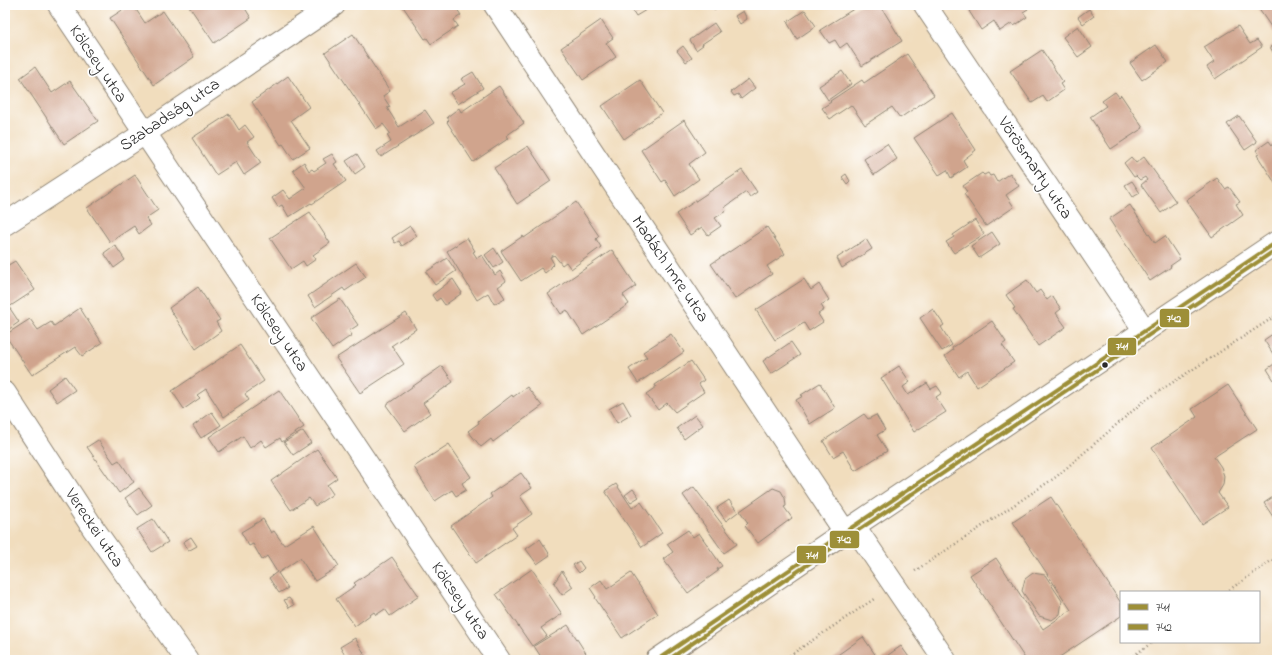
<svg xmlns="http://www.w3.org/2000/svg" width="1282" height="665" font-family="'Indie Flower',sans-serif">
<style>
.building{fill:#d0a48d}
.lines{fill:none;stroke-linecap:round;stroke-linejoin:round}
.minor-casing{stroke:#8e8474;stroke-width:24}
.tertiary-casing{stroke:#8e8474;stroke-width:24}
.path{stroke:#8e8474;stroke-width:2.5;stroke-dasharray:1 3;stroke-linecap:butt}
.minor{stroke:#fff;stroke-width:22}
.tertiary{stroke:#fff;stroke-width:22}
.bus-1-casing{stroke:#fff;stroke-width:7}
.bus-2-casing{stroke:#fff;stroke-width:7}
.bus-1{stroke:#9d8f38;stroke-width:4}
.bus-2{stroke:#9d8f38;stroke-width:4}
.bus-dot{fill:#2b2b2b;stroke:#fff;stroke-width:1.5}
.labels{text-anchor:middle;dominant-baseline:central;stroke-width:3.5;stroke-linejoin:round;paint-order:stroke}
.street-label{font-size:17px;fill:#2b2b2b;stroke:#fff}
.line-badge{stroke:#fff;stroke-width:1.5}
.badge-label{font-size:11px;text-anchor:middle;font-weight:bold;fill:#fff}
</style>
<rect width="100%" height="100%" fill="#fff"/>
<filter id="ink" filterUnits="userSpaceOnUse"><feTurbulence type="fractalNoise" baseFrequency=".025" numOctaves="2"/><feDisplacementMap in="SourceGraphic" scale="8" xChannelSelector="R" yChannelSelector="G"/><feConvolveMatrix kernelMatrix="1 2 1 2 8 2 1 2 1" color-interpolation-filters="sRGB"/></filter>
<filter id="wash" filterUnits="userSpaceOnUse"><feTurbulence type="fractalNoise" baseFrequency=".012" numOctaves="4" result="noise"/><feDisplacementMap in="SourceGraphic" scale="16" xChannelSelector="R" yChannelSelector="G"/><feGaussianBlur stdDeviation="0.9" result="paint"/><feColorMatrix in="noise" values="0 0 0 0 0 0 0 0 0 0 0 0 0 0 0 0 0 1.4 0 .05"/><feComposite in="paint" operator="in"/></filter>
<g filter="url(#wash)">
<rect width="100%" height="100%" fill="#f1ddbd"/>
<g id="blocks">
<path class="building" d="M130 5H133L145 23 163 11 194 57 154 85 110 18Z
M190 5H243L251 18 214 43 189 6Z
M402 5H454L461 15 454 20 458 26 431 44 427 38 425 39Z
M629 5H650L651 7 636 16Z
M711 5H722L715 10Z
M860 5H880L902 41 862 66 847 43 840 48 835 40 829 43 820 30Z
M979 5H1025L1028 9 1023 12 1027 17 1014 26 1012 23 1000 31 994 21 981 30 969 11Z
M1256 5H1277V33L1276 34Z
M1089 9 1094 16 1083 24 1078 17Z
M805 10 816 26 797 39 787 22Z
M743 11 747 19 740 24 735 16Z
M601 20 613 38 606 43 616 57 583 80 561 48Z
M714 23 720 32 702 44 703 45 696 50 690 40Z
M1078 26 1092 47 1078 57 1063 37Z
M1238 26 1250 44 1257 40 1262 47 1215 79 1207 67 1214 62 1204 47Z
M353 34 390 91 383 96 390 107 387 108 399 127 425 110 434 123 381 157 377 151 391 142 387 135 390 133 383 124 376 129 325 53Z
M1277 39V59L1270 47 1276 44 1274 41Z
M1156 45 1168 62 1142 80 1130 63Z
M683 46 692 58 686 62 677 51Z
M1042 50 1063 82 1060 84 1064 90 1047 102 1043 96 1032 103 1010 71Z
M907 54 934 95 900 118 892 107 865 125 851 105 830 119 822 108 831 102 830 101 862 80 864 83Z
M35 67 52 93 70 81 98 121 64 144 20 78Z
M842 71 851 84 828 100 819 86Z
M473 72 483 88 458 104 450 93 465 84 461 79Z
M288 76 309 107 291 120 310 148 293 159 283 144 281 145 252 102Z
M748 79 755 88 741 99 738 94 734 96 731 92Z
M640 80 662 113 624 139 602 106Z
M499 86 524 123 506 136 509 138 473 162 447 122 449 120 447 117 459 108 461 112Z
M1115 92 1119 97 1121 95 1143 128 1111 149 1090 117 1106 106 1102 101Z
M952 113 976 150 963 160 967 167 951 178 947 170 939 175 914 138Z
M229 114 239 130 245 125 254 137 247 142 261 163 244 175 236 162 216 175 192 138Z
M1239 116 1257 142 1245 150 1227 124Z
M684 120 705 152 689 164 699 179 675 196 665 180 662 182 641 150Z
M1269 141 1272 145 1277 142V186L1257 155 1259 154 1256 150Z
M887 144 897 159 874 175 864 159Z
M528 146 551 181 517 204 494 168Z
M332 154 337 162 334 164 346 181 312 204 311 203 289 217 282 205 278 207 272 198 283 190 290 199 306 188 293 170 304 162 309 171 312 169 314 171 326 163 323 159Z
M357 154 365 167 355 174 346 161Z
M1131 157 1136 163 1144 157 1176 202 1161 213 1141 185 1147 180 1145 177 1140 180 1136 176 1134 177 1124 163Z
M5 163 9 169 5 172Z
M742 170 757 192 750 197 746 192 724 208 726 211 715 218 721 226 708 235 702 227 690 235 676 214Z
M982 173 984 175 988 173 990 176 993 175 997 182 1010 173 1019 186 1006 195 1014 207 986 226 964 194 967 192 963 186Z
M846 174 850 181 847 184 842 177Z
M135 175 158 210 146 218 151 225 139 234 134 226 110 242 87 208Z
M1217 178 1225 189 1229 187 1240 202 1236 204 1243 215 1212 237 1186 200Z
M1132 181 1140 193 1133 197 1125 185Z
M576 202 599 236 596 239 601 247 571 269 566 262 562 265 554 255 550 257 554 264 551 267V268L545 273 541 268 521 281 501 251 523 236 524 238Z
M1130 205 1155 243 1165 236 1180 259 1170 266 1171 267 1150 281 1109 219Z
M310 212 330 243 313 255 316 259 306 266 303 261 291 269 270 238Z
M975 220 984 234 954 253 946 242 954 237 953 235Z
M410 226 417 236 402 246 399 241 395 243 392 238Z
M767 227 785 254 767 266 772 274 735 299 711 264Z
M992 232 1000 244 979 258 971 246Z
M467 238 475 251 473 252 477 258 482 255 495 275 500 271 506 281 498 287 505 298 494 304 488 293 477 300 447 251Z
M866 239 872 249 842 268 837 258Z
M115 245 125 260 114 268 104 253Z
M494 248 503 262 494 268 485 255Z
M612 250 636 286 623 295 629 304 583 335 567 310 561 314 548 294Z
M447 258 456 271 435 285 426 272Z
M15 261 35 290 9 307 19 322 5 332V267Z
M356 263 366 277 345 291 343 288 315 307 308 296Z
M453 279 462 293 445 305 440 298 436 301 432 295Z
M804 279 811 290 819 284 829 300 821 305 824 310 818 314 823 322 809 331 804 323 775 340 756 310Z
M1027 280 1036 293 1040 290 1047 300 1052 296 1061 309 1056 313 1066 327 1038 346 1013 309 1015 308 1006 295Z
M198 287 220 320 216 322 221 331 196 349 169 308Z
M340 299 358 325 349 331 352 335 332 349 311 318Z
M80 308 102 343 82 356 75 347 32 375 5 335 30 319 38 330 51 322 54 326Z
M933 309 944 325 941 327 952 345 942 351 920 318Z
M406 313 416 329 391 346H392L404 364 360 393 336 358Z
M992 321 1006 342 1002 345 1014 362 977 387 967 371 959 377 945 356 953 350 952 348Z
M1277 331V360L1264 340Z
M671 334 684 352 638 383 629 369 647 357 643 352Z
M791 342 800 355 771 374 763 361Z
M240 345 264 381 245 394 249 400 224 417 206 389 197 395 200 398 184 409 172 391Z
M691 361 704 380 699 384 704 392 675 412 667 403 658 410 646 394 656 387 655 385Z
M1277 362V385L1267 369Z
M442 366 453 382 423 403 430 413 405 431 386 405Z
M899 366 910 382 903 387 908 395 927 383 931 389 937 386 942 393 936 397 946 412 914 432 881 378Z
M65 376 75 390 57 402 48 389Z
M820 383 835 408 810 424 796 400 803 396 801 395Z
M1228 385 1257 429 1214 457 1221 467 1224 476 1223 485 1218 493 1228 507 1202 524 1152 448 1197 417 1192 409Z
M527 387 542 406 493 442 491 439 481 447 468 431 479 423 478 421 512 395 513 397Z
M279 390 304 427 282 442 280 438 266 447 261 440 250 448 243 436 219 452 209 437Z
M623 401 631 415 617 423 609 409Z
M212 412 221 425 201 438 193 426Z
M864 414 868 419 876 415 885 430 877 435 887 451 855 471 843 451 833 457 823 441Z
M695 415 703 425 684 439 677 428Z
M303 431 311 443 293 455 284 442Z
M98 440 114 463 119 460 134 482 119 493 87 447Z
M449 444 471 477 462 483 466 490 456 496 452 490 435 501 414 467Z
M317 449 337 478 327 485 333 494 315 506 309 498 291 510 271 481Z
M521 473 532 488 520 496 532 514 512 528 517 535 476 563 451 526 492 497 490 494Z
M616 484 632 508 641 502 662 533 642 547 605 491Z
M694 487 737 544 724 553 683 495Z
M139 488 152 505 138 515 125 498Z
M773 488 781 491 785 498 786 506 784 507 792 518 758 543 745 526 748 523 740 511Z
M633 489 639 497 631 502 625 495Z
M1276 495 1277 497V523L1264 503Z
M1051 497 1121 603V616L1055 660H1026L970 575 996 558 1043 629 1071 610 1013 522Z
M729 500 738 512 726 521 717 508Z
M153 519 168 542 152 552 137 529Z
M263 519 271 533 274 531 284 545 314 526 339 566 315 581 300 558 278 573 288 588 279 593 269 578 277 572 267 556 262 560 253 544 249 546 241 532Z
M688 530 693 537 699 533 722 566 717 569 718 571 688 593 663 559 673 552 667 544Z
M191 537 197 546 188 551 183 542Z
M540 539 550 555 537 564 526 549Z
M392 557 419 596 390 616 385 609 376 615 374 612 355 626 336 599 356 585 354 583Z
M579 561 584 568 579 573 573 565Z
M532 569 562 614 541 628 547 636 532 646 496 594Z
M562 571 573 587 562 595 554 583Z
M631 573 658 614 622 638 595 598 596 597 590 588 601 580 607 589Z
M1033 573 1045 575 1062 601 1060 614 1052 620 1039 616 1022 591 1025 579Z
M289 598 294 605 289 608 284 600Z
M568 625 589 658 587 660H543L534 646Z
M863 637 879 660H833L832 659Z
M355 638 364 653 352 660H348L340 647Z
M901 646 911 660H881Z
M365 655 368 660H357Z"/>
</g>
</g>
<g filter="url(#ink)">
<use href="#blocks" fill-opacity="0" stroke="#8e8474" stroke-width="1"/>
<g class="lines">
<g class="minor-casing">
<path id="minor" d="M59 5 499 660
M495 5 845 532
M925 5 1145 331
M5 224 145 133 334 5
M5 393 93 528 187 660
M854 526 945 660"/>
</g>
<g class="tertiary-casing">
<path id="tertiary" d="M657 660 845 532 1277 242"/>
</g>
<path class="path" d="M915 571 1056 477 1144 401 1277 315
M1226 592 1277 557
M783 660 874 599
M1127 660 1153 642"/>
<use href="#minor" class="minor"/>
<use href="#tertiary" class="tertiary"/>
<g class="bus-1-casing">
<path id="bus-1" d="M657 660 845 532 1277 242"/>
</g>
<g class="bus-2-casing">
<path id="bus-2" d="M668 660 848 537 1277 249"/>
</g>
<use href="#bus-1" class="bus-1"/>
<use href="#bus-2" class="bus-2"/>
</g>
</g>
<circle class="bus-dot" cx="1105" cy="365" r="3.5"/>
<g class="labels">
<g class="street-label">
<text transform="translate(98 64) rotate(56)">Kölcsey utca</text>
<text transform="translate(170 115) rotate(-34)">Szabadság utca</text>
<text transform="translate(1035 168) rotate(56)">Vörösmarty utca</text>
<text transform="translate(670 269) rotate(56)">Madách Imre utca</text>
<text transform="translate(279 333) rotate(56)">Kölcsey utca</text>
<text transform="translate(94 528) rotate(56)">Vereckei utca</text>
<text transform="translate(460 601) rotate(56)">Kölcsey utca</text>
</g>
</g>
<g class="line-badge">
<rect x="1159" y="308" width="31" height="20" rx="4" fill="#9d8f38"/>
<rect x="1107" y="337" width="30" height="19" rx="4" fill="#9d8f38"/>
<rect x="829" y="530" width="31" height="19" rx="4" fill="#9d8f38"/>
<rect x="796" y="545" width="31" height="19" rx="4" fill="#9d8f38"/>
</g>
<g class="badge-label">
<text x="1174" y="322">742</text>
<text x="1122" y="350">741</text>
<text x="844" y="543">742</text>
<text x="812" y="559">741</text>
</g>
<rect width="1282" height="665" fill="none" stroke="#fff" stroke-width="20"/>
<rect x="1120" y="591" width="140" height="52" fill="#ffffff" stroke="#aaaaaa"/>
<rect x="1128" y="604" width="20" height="6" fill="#9d8f38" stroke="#aaaaaa"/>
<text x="1156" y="611" font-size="12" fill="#2b2b2b">741</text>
<rect x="1128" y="624" width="20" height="6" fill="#9d8f38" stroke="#aaaaaa"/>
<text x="1156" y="631" font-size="12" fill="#2b2b2b">742</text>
</svg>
